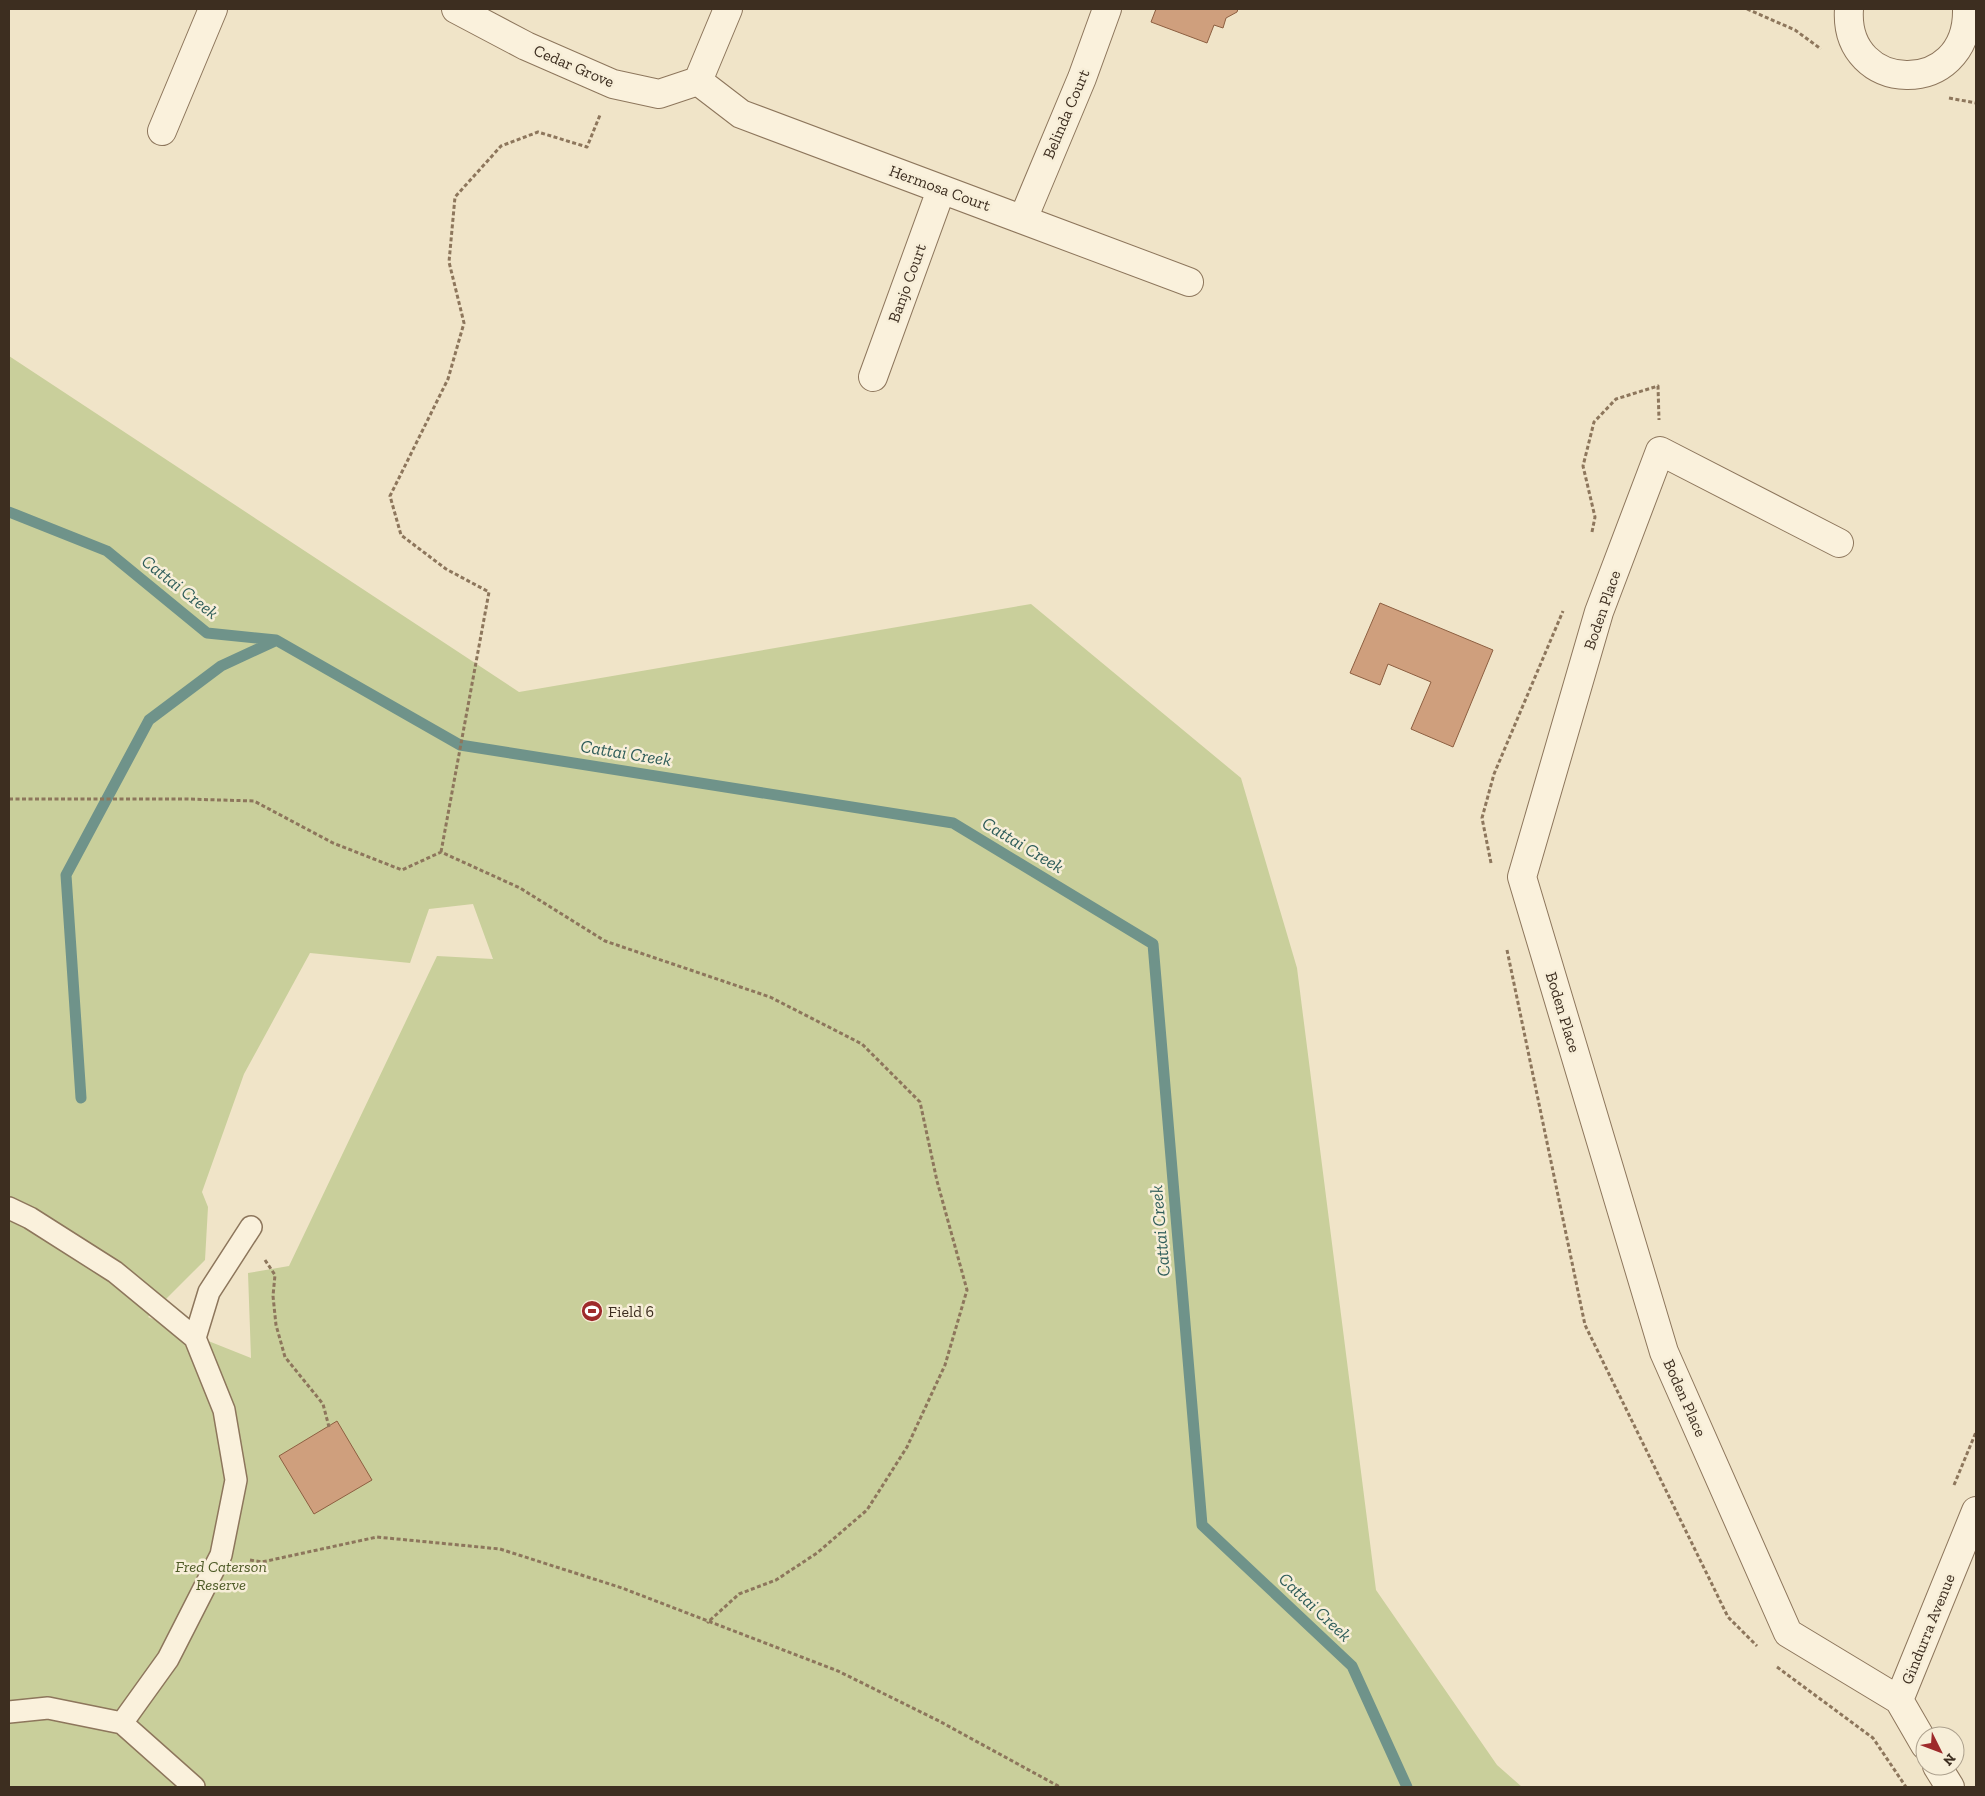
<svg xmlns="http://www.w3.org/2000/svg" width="1985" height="1796" font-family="'Zilla Slab',serif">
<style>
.green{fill:#c9cf9b;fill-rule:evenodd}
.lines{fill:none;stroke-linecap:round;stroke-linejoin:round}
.stream{stroke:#6f938a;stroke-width:11}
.building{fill:#cf9f7d;stroke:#8d5f41}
.service-casing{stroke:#8d765c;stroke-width:24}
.minor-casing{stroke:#8d765c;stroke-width:30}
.path{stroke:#8d765c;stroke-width:3;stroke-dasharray:4 2.5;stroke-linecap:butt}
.service{stroke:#faf1dc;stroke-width:21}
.minor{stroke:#faf1dc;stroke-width:28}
.labels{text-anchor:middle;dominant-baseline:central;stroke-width:5;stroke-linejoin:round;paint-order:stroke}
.street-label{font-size:16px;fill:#3d2e20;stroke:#f7eed8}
.poi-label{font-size:16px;fill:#3d2e20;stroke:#f7eed8;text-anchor:start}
.park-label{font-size:16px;font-style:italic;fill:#4d5a26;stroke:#f7eed8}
.water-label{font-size:18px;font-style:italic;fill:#2f5d5a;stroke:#f7eed8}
</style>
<rect width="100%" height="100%" fill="#f0e4c8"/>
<path class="green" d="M9 356 519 692 1031 604 1241 778 1297 968 1376 1590 1497 1765 1522 1787H9ZM473 904 493 959 437 956 289 1266 248 1273 251 1358 148 1317 205 1260 208 1207 202 1192 244 1074 310 953 410 963 429 909Z"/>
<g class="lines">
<path class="stream" d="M9 512 107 551 207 633 276 640 460 745 953 823 1153 944 1202 1525 1352 1666 1407 1787
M81 1098 66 875 149 720 221 666 275 641"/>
</g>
<path class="building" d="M1156 9H1238L1237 12 1226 18 1223 28 1214 25 1207 43 1151 22Z
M1380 603 1493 650 1453 747 1411 729 1431 682 1388 664 1380 685 1350 673Z
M337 1421 372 1480 314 1514 279 1456Z"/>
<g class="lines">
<g class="service-casing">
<path id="service" d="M9 1208 30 1218 115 1272 195 1338 224 1410 236 1480 221 1555 168 1659 122 1723
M195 1338 209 1292 251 1227
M9 1712 48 1708 122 1723 194 1787"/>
</g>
<g class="minor-casing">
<path id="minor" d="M456 9 526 46 613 84 659 94 698 81
M1849 9C1843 95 1969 99 1967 9
M698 81 741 114 1189 282
M698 81 728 9
M162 131 213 9
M1023 219 1082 78 1107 9
M873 377 941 190
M1839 543 1660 451 1599 612 1522 877 1664 1352 1788 1633 1899 1700 1925 1745
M1899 1700 1976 1511
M1937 1766 1950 1787"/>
</g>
<path class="path" d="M1747 9 1795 30 1821 49
M1949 98 1976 103
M1592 532 1595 517 1583 466 1594 422 1616 399 1658 386 1659 420
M9 799H187L254 801 333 843 402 870 441 852 520 888 605 941 770 997 862 1044 920 1102 937 1181 967 1290 945 1365 907 1447 867 1510 817 1553 776 1580 739 1594 707 1623
M441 852 489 592 446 569 401 535 390 496 448 379 464 323 449 262 455 197 501 146 538 132 587 147 600 115
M1491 863 1482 818 1494 774 1563 611
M1507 950 1585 1325 1728 1617 1757 1646
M265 1260 275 1275 273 1296 276 1325 285 1357 323 1404 329 1427
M1954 1485 1976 1432
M250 1560 262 1562 377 1537 500 1549 622 1588 838 1671 939 1721 1060 1787
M1777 1667 1873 1738 1906 1787"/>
<use href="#service" class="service"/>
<use href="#minor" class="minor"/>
</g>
<defs>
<g id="stadium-disc" transform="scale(1.125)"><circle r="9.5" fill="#9e2a2b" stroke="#f7eed8"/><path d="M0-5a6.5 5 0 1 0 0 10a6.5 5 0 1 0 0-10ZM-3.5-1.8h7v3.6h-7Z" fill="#fff"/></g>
</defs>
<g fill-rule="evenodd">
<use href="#stadium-disc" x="592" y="1311"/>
</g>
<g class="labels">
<g class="street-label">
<text transform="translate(574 66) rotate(23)">Cedar Grove</text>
<text transform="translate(1066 114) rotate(-67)">Belinda Court</text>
<text transform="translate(940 188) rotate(20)">Hermosa Court</text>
<text transform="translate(907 283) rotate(-70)">Banjo Court</text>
<text transform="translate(1602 610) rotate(-71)">Boden Place</text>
<text transform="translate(1563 1012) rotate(73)">Boden Place</text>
<text transform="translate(1685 1398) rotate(66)">Boden Place</text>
<text transform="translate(1928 1629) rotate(-68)">Gindurra Avenue</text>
</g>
<g class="poi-label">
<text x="608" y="1311">Field 6</text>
</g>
<g class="park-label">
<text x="221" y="1566">Fred Caterson<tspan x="221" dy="18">Reserve</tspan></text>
</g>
<g class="water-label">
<text transform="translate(180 587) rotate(38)">Cattai Creek</text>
<text transform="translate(626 753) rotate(9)">Cattai Creek</text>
<text transform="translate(1023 845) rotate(31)">Cattai Creek</text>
<text transform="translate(1160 1231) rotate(-95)">Cattai Creek</text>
<text transform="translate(1315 1607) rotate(43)">Cattai Creek</text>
</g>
</g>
<rect width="1985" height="1796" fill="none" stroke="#3d2e20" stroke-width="20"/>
<g transform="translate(1940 1751) rotate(132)"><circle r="24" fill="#f7eed8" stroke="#ada18e"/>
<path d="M0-4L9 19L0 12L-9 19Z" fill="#9e2a2b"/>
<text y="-8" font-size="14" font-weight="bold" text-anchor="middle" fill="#3d2e20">N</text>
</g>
</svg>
